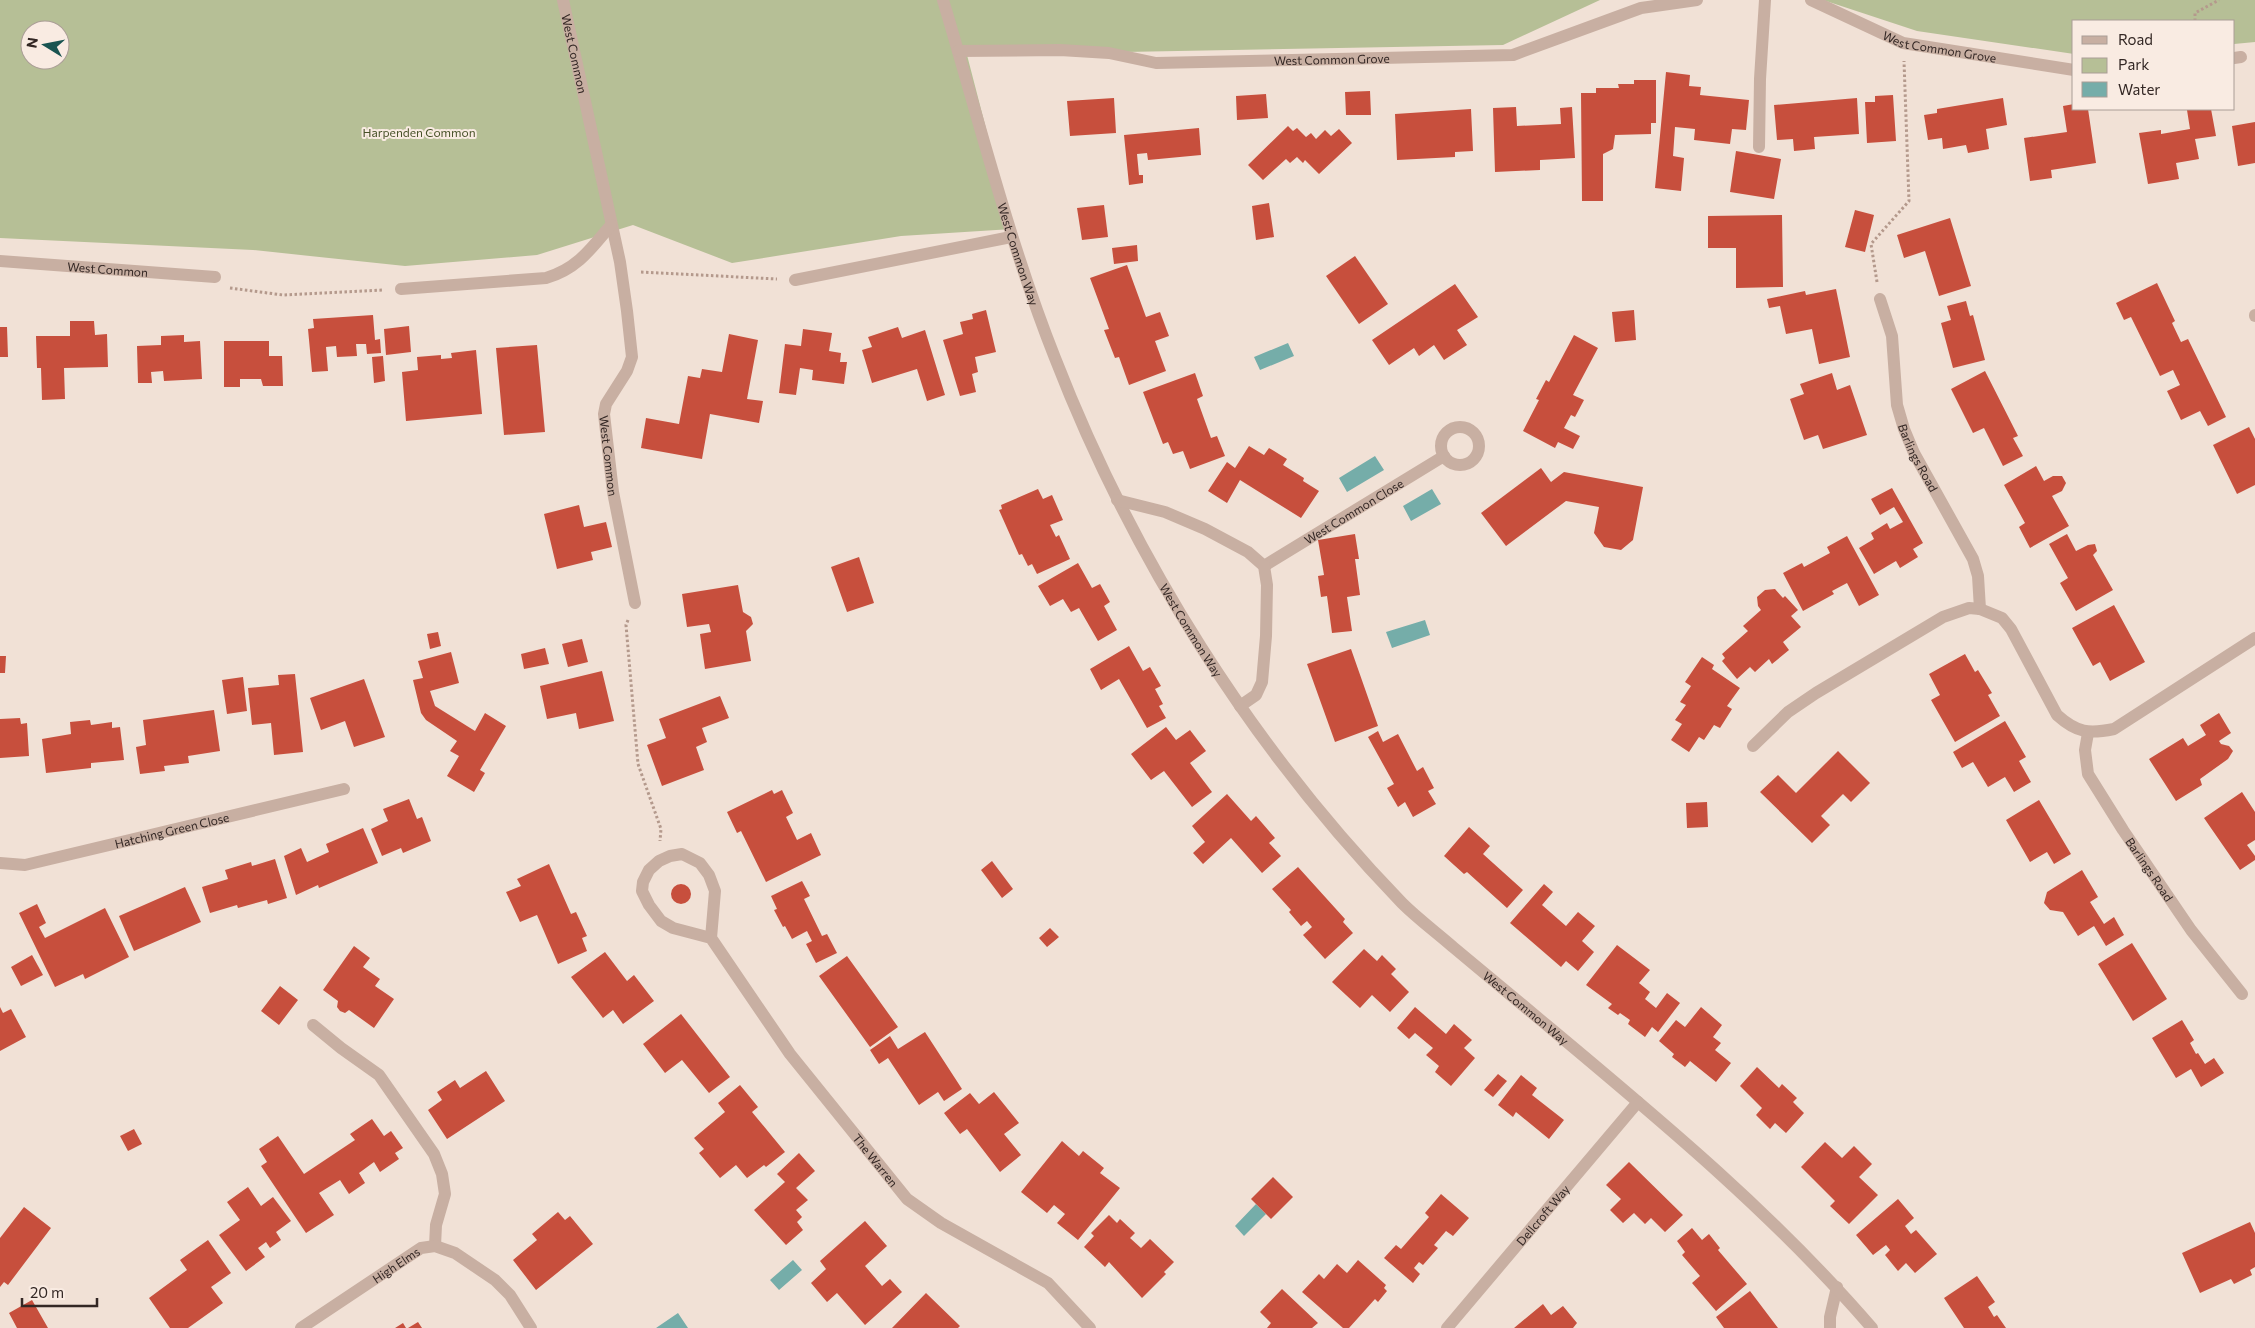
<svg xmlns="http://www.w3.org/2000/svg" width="2255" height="1328" font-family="Commissioner,sans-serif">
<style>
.green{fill:#b6bf96;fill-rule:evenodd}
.water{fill:#75ada9}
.building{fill:#c74f3d}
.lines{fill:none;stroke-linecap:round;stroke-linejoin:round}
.path{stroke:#b4998c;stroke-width:3;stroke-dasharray:2.5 2.5;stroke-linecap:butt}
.lane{stroke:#c8afa2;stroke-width:12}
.street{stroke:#c8afa2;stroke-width:12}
.labels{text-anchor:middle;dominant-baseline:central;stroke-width:4;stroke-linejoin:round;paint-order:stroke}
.street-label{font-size:12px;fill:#332724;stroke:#f9ebe2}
.park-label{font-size:12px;fill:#475128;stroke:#f9ebe2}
</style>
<rect width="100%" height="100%" fill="#f1e1d6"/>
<path class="green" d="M0 0H1600L1503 45 967 55 1012 229 901 236 732 263 633 225 537 255 405 266 253 250 0 238ZM30 30H60V60H30Z
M1823 0H2255V42L2234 44V21H2074V54L1917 31Z"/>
<path class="water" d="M1288 343 1294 356 1260 370 1254 357Z
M1375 456 1384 470 1347 492 1339 478Z
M1432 489 1441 504 1411 521 1403 506Z
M1425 620 1430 635 1392 648 1386 632Z
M1256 1204 1266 1214 1244 1236 1235 1226Z
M793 1260 802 1270 779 1290 770 1280Z
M678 1313 688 1328H656Z"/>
<path class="building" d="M1666 72 1690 75 1689 86 1701 87 1700 95 1749 100 1746 130 1732 129 1730 144 1694 140 1695 129 1675 127 1673 156 1684 158 1681 191 1655 188Z
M1634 80H1656V123H1651V134L1615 135 1613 149 1603 154V201H1582L1581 93H1596V88H1619L1618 84H1634Z
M1370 91 1371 115H1346L1345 92Z
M1266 94 1268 118 1237 120 1236 96Z
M1893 95 1896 141 1867 143 1865 102H1875V96Z
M1114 98 1116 133 1070 136 1067 101Z
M1857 98 1859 134 1814 137 1815 149 1794 151 1793 139 1777 140 1774 105Z
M2003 98 2007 125 1986 129 1989 149 1968 153 1966 145 1943 149 1942 138 1928 140 1924 115 1937 113V109Z
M2074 104V109H2088L2096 163 2051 170 2052 178 2030 181 2024 138 2067 132 2063 106Z
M1516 107 1517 126 1561 124 1560 108 1572 107 1575 158 1540 160V170L1495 172 1493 108Z
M1471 109 1473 151 1455 152V157L1397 160 1395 114Z
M2194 109H2211L2216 136 2195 139 2199 159 2176 163 2179 179 2148 184 2139 133 2161 130V134L2190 129 2187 110Z
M2255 122V163L2238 166 2232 126Z
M1288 126 1293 131 1297 128 1306 137 1311 133 1316 139 1325 130 1331 136 1339 129 1352 143 1319 174 1305 160 1303 163 1297 157 1290 163 1286 159 1263 180 1248 165Z
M1199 128 1201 155 1148 160 1147 153 1137 154 1139 175H1143V183L1129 185 1124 135Z
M1736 151 1781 159 1774 199 1730 192Z
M1269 203 1274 237 1256 240 1252 206Z
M1104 205 1108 237 1082 240 1077 208Z
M1855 210 1874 215 1865 252 1845 247Z
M1782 215 1783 287 1736 288V248H1708V216Z
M1950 218 1971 286 1939 296 1925 251 1904 258 1897 235Z
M1137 245 1138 261 1114 264 1112 248Z
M1355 256 1388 304 1359 324 1326 276Z
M1127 265 1146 317 1160 312 1169 336 1155 341 1166 371 1129 385 1119 357 1115 358 1104 330 1109 329 1090 278Z
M2157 283 2175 321 2172 323 2181 342 2188 339 2226 417 2208 426 2200 411 2181 420 2167 391 2180 385 2173 370 2160 376 2131 317 2124 320 2116 303Z
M1455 284 1478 317 1457 330 1467 345 1444 360 1434 345 1419 356 1414 348 1389 365 1372 340Z
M1836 289 1850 357 1819 364 1812 329 1786 334 1780 306 1769 308 1767 299 1805 291 1806 295Z
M1966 301 1970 316 1973 315 1985 360 1953 368 1941 323 1951 320 1947 306Z
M986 310 996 352 975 357 978 372 972 374 976 392 960 396 943 340 963 334 960 322 973 319 972 314Z
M1634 310 1636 340 1615 342 1612 312Z
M373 315 375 340 380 339 381 353 367 354 366 344H356L357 356 337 357 336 346 326 347 328 371 312 372 308 329 314 328 313 319Z
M70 321H94L95 335 107 334 108 367 64 368 65 399 42 400 41 368H37L36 336H70Z
M409 326 411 352 386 355 384 329Z
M0 327H7L8 357H0Z
M898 327 902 338 925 330 945 395 927 401 917 369 872 383 862 350 872 347 868 337Z
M803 329 832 333 829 351 841 353 840 362H847L844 384 812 380 813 370 800 368 796 395 779 393 785 344 801 346Z
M729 334 758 340 747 399 763 401 759 423 710 414 702 459 641 448 646 418 679 424 688 376 700 378 702 369 722 372Z
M184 335V342L200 341 202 379 164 381 163 371 151 372 152 383H138L137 346 161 345V336Z
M1574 335 1598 348 1573 395 1584 400 1575 417 1571 415 1564 428 1580 436 1573 449 1558 442 1555 448 1523 431 1539 400 1536 399 1546 380 1549 382Z
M224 341H269V356H282L283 386H263L261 379H240V387H224Z
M537 345 545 432 504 435 496 348Z
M476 350 482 414 406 421 402 372 418 370 417 357 441 355V359L452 358 451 353Z
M383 356 385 381 374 383 372 357Z
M1985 371 2018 436 2013 438 2023 456 2003 466 1984 428 1973 433 1951 389Z
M1195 373 1203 396 1197 399 1211 438 1217 436 1225 456 1190 469 1183 451 1173 454 1168 442 1163 444 1143 392Z
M1832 373 1837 390 1850 385 1867 435 1823 449 1818 435 1804 440 1790 399 1804 394 1800 384Z
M2249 427 2255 439V485L2237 494 2213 445Z
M1249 446 1264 455 1269 448 1287 459 1283 465 1304 478 1303 481 1319 491 1301 518 1240 480 1227 503 1208 491 1227 462 1235 468Z
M2036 466 2044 481 2053 476H2062L2066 483 2062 491 2052 496 2069 526 2030 548 2019 527 2025 523 2004 485Z
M1541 468 1551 482 1564 472 1643 487 1633 540 1621 550 1604 547 1594 533 1599 507 1566 501 1506 546 1481 513Z
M1892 488 1923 543 1913 549 1918 557 1900 568 1896 561 1874 574 1859 548 1874 539 1871 533 1887 523 1890 529 1903 522 1894 507 1880 515 1871 499Z
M1038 489 1043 499 1052 495 1063 520 1050 525 1056 537 1059 535 1070 559 1037 574 1032 564 1028 566 1022 554 1019 555 999 510 1002 509 1001 505Z
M579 505 584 527 606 522 612 547 591 552 593 560 557 569 544 514Z
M1355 534 1359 559H1355L1360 595 1347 597 1352 631 1332 633 1327 596 1321 597 1318 576 1324 575 1318 540Z
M2067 534 2076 551 2088 545 2095 544 2097 551 2093 555 2113 590 2076 611 2060 583 2068 578 2049 544Z
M1847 536 1879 595 1859 606 1847 583 1832 591 1834 594 1803 611 1783 573 1802 563 1804 567 1830 553 1827 547Z
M859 557 874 603 847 612 831 567Z
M1078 563 1092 588 1100 584 1110 602 1104 606 1117 630 1098 641 1079 608 1071 612 1063 599 1050 606 1038 586Z
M738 585 743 612 751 617 753 624 746 631 751 661 705 669 700 634 711 632 709 624 687 627 682 594Z
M1775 589 1783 598 1785 596 1798 610 1791 616 1801 627 1783 642 1789 650 1772 664 1769 659 1755 672 1750 667 1737 679 1722 661 1725 658 1722 654 1748 631 1743 626 1761 610 1758 606 1757 597 1765 590Z
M2114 605 2145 662 2110 681 2100 662 2093 666 2072 628Z
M438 632 441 646 430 649 427 634Z
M582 639 588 662 568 667 562 644Z
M1129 646 1143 671 1150 667 1161 686 1155 689 1163 704 1159 706 1166 718 1147 728 1119 679 1101 690 1090 669Z
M545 648 549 664 524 669 521 654Z
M1351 649 1378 726 1335 742 1307 664Z
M451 652 459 683 430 691 435 706 475 731 485 713 506 726 480 770 485 773 474 792 447 776 459 756 450 751 457 741 426 720 421 713 413 680 423 678 418 661Z
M1965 654 1975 672 1978 670 1992 693 1988 695 2000 716 1955 742 1931 700 1940 695 1929 674Z
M0 656H6L5 673H0Z
M1702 657 1714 665 1712 669 1740 688 1727 706 1732 709 1720 728 1714 725 1704 740 1699 737 1689 752 1671 740 1682 724 1675 720 1686 705 1680 702 1691 686 1685 682Z
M602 671 614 721 579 729 576 713 547 719 540 686Z
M295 674 303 752 274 755 271 723 252 725 248 688 279 685 278 675Z
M243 677 247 711 227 714 222 680Z
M364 679 385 737 354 747 345 721 321 730 310 698Z
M720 696 729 718 702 728 707 742 696 747 704 770 662 786 647 745 666 738 659 719Z
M214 710 220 751 188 756 189 763 164 766 165 771 140 774 136 747 146 745 143 720Z
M2219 713 2231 733 2219 741 2221 744 2229 746 2233 751 2228 759 2200 779 2202 785 2176 801 2149 759 2183 738 2188 746 2206 735 2200 725Z
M20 718 21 724 27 723 29 756 0 758V719Z
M90 720 91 725 112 722V728L120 727 124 760 91 763V768L46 773 42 739 71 734 70 722Z
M2005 721 2026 757 2019 761 2031 782 2014 792 2005 777 1988 787 1973 762 1962 768 1953 752Z
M1166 727 1176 740 1190 730 1206 751 1190 763 1212 792 1192 807 1164 771 1151 780 1131 754Z
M1378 731 1383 742 1398 734 1417 771 1423 767 1434 788 1428 791 1436 804 1413 817 1405 802 1398 807 1387 788 1394 784 1368 737Z
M1838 751 1870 783 1851 802 1843 794 1821 816 1830 825 1812 843 1760 792 1778 775 1796 793Z
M772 790 774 794 782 790 793 813 786 817 797 840 811 833 821 855 766 882 741 831 737 833 727 812Z
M2242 792 2255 812V840L2247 845 2255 856V860L2240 870 2204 818Z
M1227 794 1251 821 1256 816 1275 838 1269 843 1281 856 1262 873 1231 838 1203 864 1193 853 1205 842 1192 826Z
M409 799 417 819 422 817 431 841 403 853 401 848 382 856 371 829 388 821 383 809Z
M2039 800 2071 854 2054 864 2047 852 2030 862 2006 820Z
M1707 802 1708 827 1687 828 1686 803Z
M1469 827 1490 846 1483 854 1523 890 1507 908 1467 872 1464 874 1444 856Z
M363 828 378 863 319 888 318 885 296 895 284 856 301 848 307 862 329 852 326 844Z
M275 859 287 898 268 904 267 900 238 908 237 905 210 913 202 887 228 879 225 870 251 862 252 866Z
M992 861 1013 889 1002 898 981 870Z
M549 864 571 914 576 912 587 936 582 938 587 951 558 964 537 915 520 922 506 892 521 886 517 879Z
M1298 867 1345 919 1343 922 1353 933 1325 959 1303 935 1312 927 1307 921 1301 926 1289 912 1291 910 1272 889Z
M2082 870 2098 897 2090 902 2104 924 2114 917 2124 935 2106 946 2094 926 2078 936 2063 912 2050 910 2044 903 2047 892Z
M802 881 810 896 804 899 822 936 827 934 837 953 816 963 806 944 812 941 807 931 792 939 785 926 783 927 774 910 777 909 771 896Z
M1544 884 1553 892 1542 905 1566 926 1578 912 1595 926 1582 941 1594 952 1578 971 1566 961 1561 967 1510 923Z
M671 894a10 10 0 1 1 20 0a10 10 0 1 1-20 0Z
M185 887 201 922 134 951 119 916Z
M37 904 46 923 39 927 45 938 105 908 129 957 85 979 83 974 55 987 19 913Z
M1050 928 1059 937 1047 947 1039 938Z
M2132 943 2167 999 2133 1021 2098 964Z
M1617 945 1650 970 1639 983 1650 992 1645 999 1656 1008 1667 993 1680 1003 1658 1032 1652 1027 1645 1037 1628 1024 1630 1020 1620 1013 1618 1015 1608 1008 1612 1004 1586 985Z
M354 946 370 958 363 967 380 979 375 986 394 999 374 1028 349 1010 345 1013 340 1011 337 1007 338 1001 323 990Z
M1364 949 1377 961 1382 955 1396 969 1391 974 1409 992 1390 1012 1372 995 1360 1008 1332 982Z
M605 952 627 981 634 975 654 1001 623 1024 613 1010 603 1018 571 977Z
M32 955 43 975 21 986 11 967Z
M847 956 898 1027 870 1047 819 976Z
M280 986 298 1000 279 1025 261 1011Z
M0 1007 3 1013 11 1009 26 1037 0 1051Z
M1415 1007 1446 1034 1454 1024 1472 1040 1464 1048 1475 1058 1451 1086 1435 1072 1439 1066 1426 1055 1433 1048 1415 1033 1409 1039 1397 1028Z
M1701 1007 1722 1025 1713 1037 1721 1043 1715 1050 1731 1063 1716 1082 1690 1061 1685 1067 1672 1057 1674 1054 1659 1041 1676 1020 1685 1027Z
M681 1014 730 1077 709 1093 682 1060 665 1073 643 1044Z
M2182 1020 2194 1040 2190 1043 2196 1054 2198 1053 2205 1064 2214 1058 2224 1073 2201 1087 2191 1069 2176 1078 2152 1038Z
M925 1032 962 1089 944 1101 938 1092 919 1105 888 1058 879 1064 870 1050 890 1036 898 1049Z
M1757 1067 1779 1088 1782 1084 1797 1098 1793 1102 1804 1113 1786 1133 1775 1123 1770 1129 1756 1115 1762 1108 1740 1086Z
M486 1071 505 1101 447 1139 428 1110 442 1100 437 1092 455 1080 460 1088Z
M1498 1074 1507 1081 1493 1097 1484 1090Z
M1521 1075 1537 1088 1532 1095 1564 1120 1549 1139 1516 1112 1513 1117 1498 1105Z
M740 1085 758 1107 752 1112 785 1152 766 1167 764 1165 747 1178 736 1165 720 1178 699 1153 704 1149 694 1138 725 1112 718 1103Z
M994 1092 1019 1123 1004 1134 1021 1155 1000 1172 967 1129 960 1134 944 1113 970 1093 979 1104Z
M372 1119 384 1136 391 1131 403 1148 395 1153 399 1159 380 1172 374 1162 359 1173 365 1183 349 1194 340 1180 319 1193 334 1215 306 1233 261 1166 267 1162 259 1149 278 1136 304 1174 355 1140 350 1134Z
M134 1129 142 1144 128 1151 120 1136Z
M1062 1141 1079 1156 1083 1151 1104 1168 1100 1173 1120 1188 1078 1240 1057 1223 1065 1214 1054 1205 1047 1213 1021 1192Z
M1825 1142 1842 1158 1854 1146 1872 1164 1859 1177 1878 1195 1849 1224 1830 1206 1835 1201 1801 1167Z
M799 1153 815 1171 796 1188 808 1200 796 1210 802 1217 797 1222 803 1230 786 1245 754 1210 785 1182 777 1174Z
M1629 1162 1683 1215 1665 1232 1651 1218 1645 1224 1634 1213 1623 1223 1610 1210 1621 1199 1606 1185Z
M1273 1177 1293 1197 1271 1219 1251 1199Z
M248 1187 261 1206 273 1197 291 1221 276 1232 281 1240 270 1248 266 1242 258 1248 265 1257 246 1271 219 1235 240 1220 227 1202Z
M1441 1194 1469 1218 1453 1236 1446 1231 1434 1245 1438 1248 1423 1265 1419 1262 1414 1268 1420 1274 1413 1283 1384 1258 1396 1245 1401 1249 1429 1217 1425 1213Z
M1898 1199 1914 1218 1905 1226 1911 1234 1916 1230 1937 1254 1915 1273 1906 1263 1898 1271 1885 1255 1890 1250 1886 1245 1873 1255 1856 1235Z
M24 1207 51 1228 8 1285 4 1282 0 1287V1238Z
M558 1212 565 1220 570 1216 593 1244 536 1290 513 1260 537 1240 532 1234Z
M1109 1215 1117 1223 1120 1219 1135 1233 1130 1238 1141 1248 1150 1239 1174 1262 1164 1272 1166 1274 1142 1298 1109 1262 1105 1267 1084 1247 1094 1236 1091 1233Z
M865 1221 887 1246 865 1266 882 1286 890 1279 902 1292 865 1325 837 1293 827 1302 811 1283 826 1269 820 1261Z
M2250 1222 2255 1233V1267L2250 1270 2252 1275 2234 1284 2231 1279 2200 1293 2182 1253Z
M1692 1228 1702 1240 1709 1234 1720 1248 1718 1250 1747 1284 1716 1311 1692 1283 1700 1276 1682 1255 1685 1252 1677 1241Z
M208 1240 231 1273 211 1287 223 1303 188 1328H170L149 1298 187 1270 180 1260Z
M1358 1260 1386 1285 1384 1288 1387 1291 1378 1302 1375 1299 1349 1328H1343L1302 1292 1319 1274 1324 1279 1337 1264 1347 1273Z
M1977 1276 1995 1302 1988 1307 1994 1317 1997 1315 2006 1328H1964L1944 1298Z
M1282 1289 1318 1323 1312 1328H1267L1271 1323 1260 1312Z
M1750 1291 1778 1328H1724L1716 1317Z
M926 1293 960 1326 958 1328H892Z
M32 1300 48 1328H17L9 1313Z
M1543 1304 1551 1315 1563 1306 1577 1323 1573 1328H1514Z
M418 1322 422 1328H408Z
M403 1323 406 1328H395Z"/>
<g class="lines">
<path class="path" d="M2195 21V13L2219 0
M641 272 777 279
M1877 282 1871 244 1909 201 1904 61
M230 288 283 295 383 290
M628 620 626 625 638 764 661 829 660 841"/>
<g class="lane">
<path id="s1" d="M563 0 620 262 627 311 632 357 627 371 606 404 604 414 613 492 635 603"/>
<path d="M1759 147 1760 79 1765 0"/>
<path d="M795 280 1011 237"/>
<path d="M401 289 546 278C577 269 591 249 611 225"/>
<circle cx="1460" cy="446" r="19"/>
<path id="s2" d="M1264 566 1444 456"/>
<path d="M313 1025 341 1048 379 1075 434 1154 442 1174 445 1194 436 1225 435 1246"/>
<path d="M1830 1328V1317L1837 1287"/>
</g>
<g class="street">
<path id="s3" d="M943 0C979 120 1009 242 1055 358 1133 559 1252 748 1402 903 1418 919 1436 932 1453 947 1483 972 1513 997 1543 1022 1658 1118 1774 1214 1872 1328"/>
<path id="s4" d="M1811 0 1903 43 2074 70"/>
<path id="s5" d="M958 51 1060 50 1109 53 1156 63 1513 55 1641 8 1697 0"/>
<path d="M2234 58 2241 57"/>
<path id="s6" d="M0 261 215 277"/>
<path id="s7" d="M1880 299 1892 336 1897 405 1904 429 1914 453 1973 559 1978 576 1980 609"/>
<path d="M2255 315V316"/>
<path d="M1117 500 1165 512 1205 529 1248 552 1264 566 1267 585 1266 636 1262 682 1256 695 1240 706"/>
<path id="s8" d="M2088 733 2085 750 2088 774 2123 830 2191 930 2242 994"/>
<path d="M1753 746 1788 712 1816 693 1943 617 1969 608 1980 609 2002 618 2011 629 2057 715C2077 733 2089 734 2114 729L2255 638"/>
<path id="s9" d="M0 863 25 865 344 789"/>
<path id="s10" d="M711 938 715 891 709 875 700 863 682 854 670 856 659 861 649 870 643 882 642 891 649 905 661 921 673 928 711 938 790 1054 907 1199 941 1223 1048 1283 1090 1328"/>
<path id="s11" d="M301 1328 421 1248 435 1246 455 1253 495 1280 510 1295 531 1328"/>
<path id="s12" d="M1447 1328 1638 1102"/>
</g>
</g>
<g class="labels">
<g class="street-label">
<text stroke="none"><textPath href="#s4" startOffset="138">West Common Grove</textPath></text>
<text stroke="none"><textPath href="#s1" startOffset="55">West Common</textPath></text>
<text stroke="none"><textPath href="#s5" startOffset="375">West Common Grove</textPath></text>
<text stroke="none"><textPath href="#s3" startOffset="265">West Common Way</textPath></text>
<text stroke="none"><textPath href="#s6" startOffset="108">West Common</textPath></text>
<text stroke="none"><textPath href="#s1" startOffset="470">West Common</textPath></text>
<text stroke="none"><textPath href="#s7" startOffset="165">Barlings Road</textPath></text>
<text stroke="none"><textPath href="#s2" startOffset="105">West Common Close</textPath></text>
<text stroke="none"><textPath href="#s3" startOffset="680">West Common Way</textPath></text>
<text stroke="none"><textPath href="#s9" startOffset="176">Hatching Green Close</textPath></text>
<text stroke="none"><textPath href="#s8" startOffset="155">Barlings Road</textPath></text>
<text stroke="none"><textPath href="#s3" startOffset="1188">West Common Way</textPath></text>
<text stroke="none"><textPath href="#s10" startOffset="525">The Warren</textPath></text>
<text stroke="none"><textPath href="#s12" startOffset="148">Dellcroft Way</textPath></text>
<text stroke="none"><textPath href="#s11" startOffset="114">High Elms</textPath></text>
</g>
<g class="park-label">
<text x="419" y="132">Harpenden Common</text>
</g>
</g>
<rect x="2072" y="20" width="162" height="90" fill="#f9ebe2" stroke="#aa9d96"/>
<rect x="2082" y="36" width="25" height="8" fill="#c8afa2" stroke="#aa9d96"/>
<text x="2118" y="45" font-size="15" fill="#332724">Road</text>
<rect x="2082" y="58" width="25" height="15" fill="#b6bf96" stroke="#aa9d96"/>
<text x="2118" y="70" font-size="15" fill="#332724">Park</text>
<rect x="2082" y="82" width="25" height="15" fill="#75ada9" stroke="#aa9d96"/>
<text x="2118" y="95" font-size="15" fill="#332724">Water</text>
<g transform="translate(45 45) rotate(280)"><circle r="24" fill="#f9ebe2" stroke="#aa9d96"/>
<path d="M0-4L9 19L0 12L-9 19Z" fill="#1a5451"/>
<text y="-8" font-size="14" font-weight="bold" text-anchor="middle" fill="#332724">N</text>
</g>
<path d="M22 1298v8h75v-8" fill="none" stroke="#332724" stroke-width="2.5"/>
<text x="30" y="1298" font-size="15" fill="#332724" stroke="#f9ebe2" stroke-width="4" paint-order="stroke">20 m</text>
</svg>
